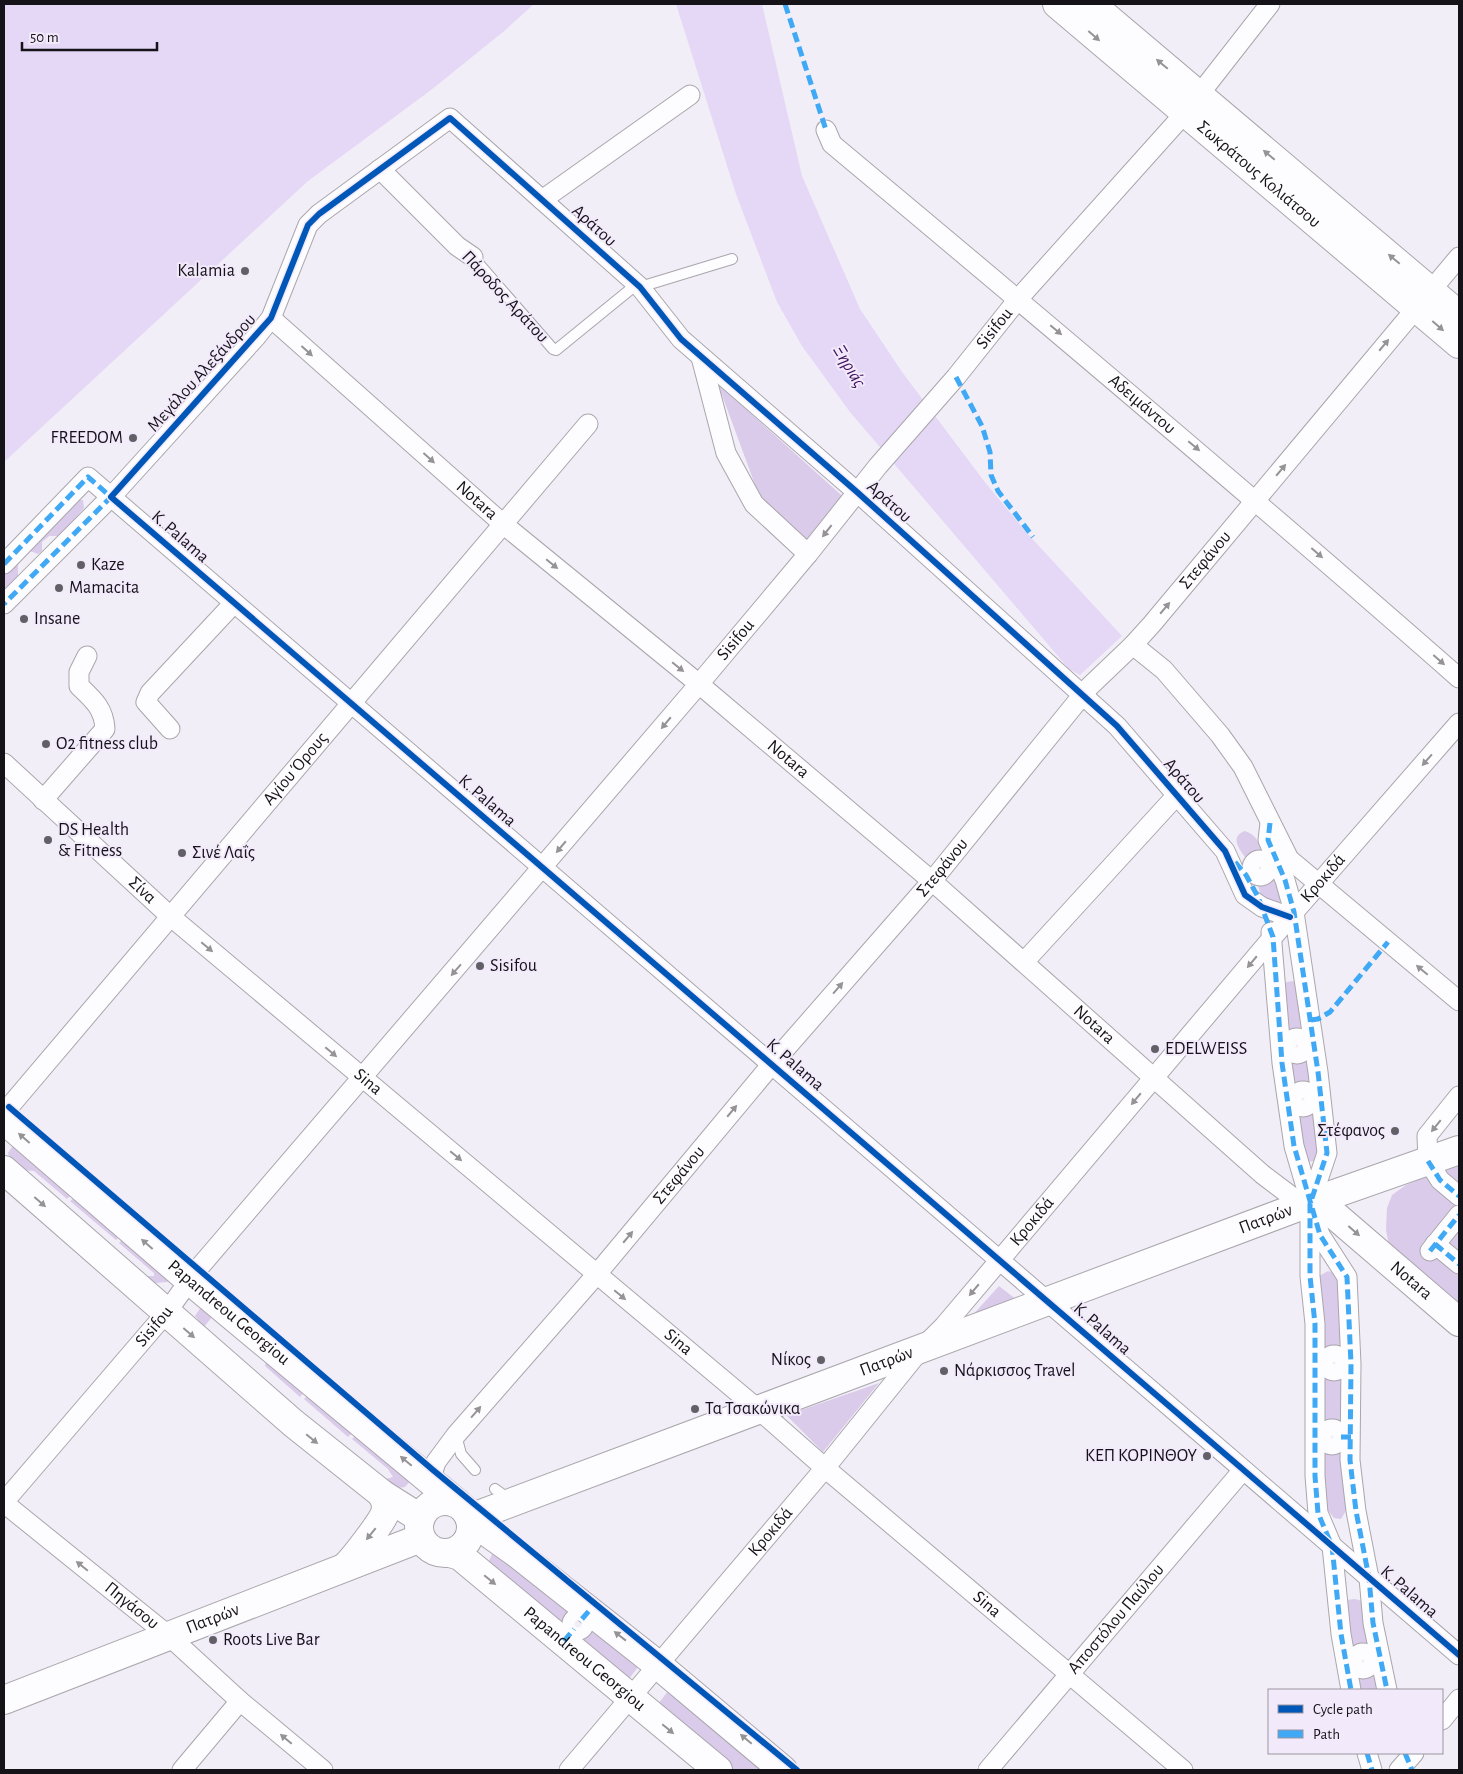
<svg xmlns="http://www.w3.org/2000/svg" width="1463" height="1774" font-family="'Alegreya Sans',sans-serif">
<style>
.green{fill:#dacbea}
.water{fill:#e5d7f6}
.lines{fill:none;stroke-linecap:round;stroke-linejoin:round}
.lane-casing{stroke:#a9a6ac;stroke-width:12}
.street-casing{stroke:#a9a6ac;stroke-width:21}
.secondary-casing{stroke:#a9a6ac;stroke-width:30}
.primary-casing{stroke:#a9a6ac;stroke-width:30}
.lane{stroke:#fdfcfe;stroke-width:10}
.street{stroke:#fdfcfe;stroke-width:19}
.secondary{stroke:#fdfcfe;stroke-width:28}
.primary{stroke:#fdfcfe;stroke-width:28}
.quiet{stroke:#3fa9f5;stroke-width:5;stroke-dasharray:10 5;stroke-linecap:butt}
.cycleway-casing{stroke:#f2eafb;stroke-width:9}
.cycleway{stroke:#0057b8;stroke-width:6}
.oneway{fill:#959396}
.poi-dot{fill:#625f66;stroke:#f2eafb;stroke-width:2}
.labels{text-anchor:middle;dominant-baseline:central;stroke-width:4;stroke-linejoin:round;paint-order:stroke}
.street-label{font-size:18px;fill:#151218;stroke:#f2eafb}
.poi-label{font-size:18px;fill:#151218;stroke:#f2eafb;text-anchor:start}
.water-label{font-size:19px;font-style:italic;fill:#3f125e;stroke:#f2eafb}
</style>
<rect width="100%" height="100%" fill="#f2eef7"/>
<path class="green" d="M718 384 849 502 813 542 803 543 761 501Z
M72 500H83L84 508 60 536H49L42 542V551L38 554 30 551 26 546Z
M18 560V577L4 590V568Z
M1245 831C1257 835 1259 843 1264 854H1256L1247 860C1241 851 1228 837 1245 831Z
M1273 875 1283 895 1281 901 1275 905 1263 903 1257 882 1269 879Z
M1293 981 1297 984 1305 1033 1298 1029 1291 1031 1287 1035 1282 986 1287 982Z
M1307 1055 1312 1087 1302 1085 1292 1089 1289 1056 1294 1058Z
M1316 1109 1319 1154C1316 1161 1312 1163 1304 1161L1294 1111 1306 1113Z
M14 1144 71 1195 67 1199 34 1171 21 1170 11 1163 8 1153Z
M1459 1162V1311L1391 1255 1386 1230 1387 1208 1392 1195 1406 1185Z
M74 1198 119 1237 116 1240 70 1201Z
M123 1239 171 1279 167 1282 155 1283 147 1276H154V1273L119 1243Z
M1328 1271 1337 1274 1341 1282 1344 1354 1334 1350 1323 1355 1319 1276Z
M999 1286 1021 1303 961 1328Z
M203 1304 217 1311 204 1327 195 1316Z
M267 1355 304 1392 300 1397 265 1366Z
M1323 1371 1333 1376 1344 1371 1343 1431 1331 1423 1325 1425 1322 1432Z
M879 1383 823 1452 786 1415H787Z
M308 1395 352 1433 348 1437 304 1399Z
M355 1436 413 1478 405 1487 398 1488 386 1479 393 1477 388 1469 352 1439Z
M1321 1441 1328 1447 1334 1448 1344 1442 1347 1509 1341 1519 1334 1518 1326 1508Z
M493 1552 575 1614 570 1617 567 1630 488 1563Z
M1355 1599 1362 1601 1371 1649C1363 1643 1357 1645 1350 1651L1343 1604 1347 1600Z
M590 1624 639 1666 628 1680 575 1637 585 1632Z
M1377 1668 1379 1690H1357L1354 1671 1371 1673Z
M668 1691 770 1770H734L658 1704Z"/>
<path class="water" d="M4 4H534L503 32 431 90 308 181 4 462Z
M676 4H762L802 176 860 309 902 372 984 481 1026 532 1122 636 1080 675 1069 669 850 412 802 346 777 302 736 194Z"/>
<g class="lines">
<g class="lane-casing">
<path id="lane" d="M473 257 553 349 556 350 637 284
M640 287 732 259
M456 1435 461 1454 475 1470
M495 1489 510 1500"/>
</g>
<g class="street-casing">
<g id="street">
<path id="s1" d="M826 130 832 144C1043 320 1253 497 1459 678"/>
<path d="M380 169 457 246 473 257"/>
<path d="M542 200 690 95"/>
<path id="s2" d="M271 318 503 524 699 684 932 881 1262 1174 1303 1205"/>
<path d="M701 357 726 453 754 504 808 554"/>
<path d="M4 564 88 477 1459 1655"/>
<path d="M4 604 111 497 256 337 271 318 308 225 319 214 450 118 640 287 681 339 857 492 1117 726 1225 851 1245 895 1262 907 1290 917"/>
<path d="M1133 645 1164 670 1220 735 1243 767 1289 859 1459 1001"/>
<path d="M170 729 146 702 150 693 234 603"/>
<path id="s3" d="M4 763 170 916 759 1410 825 1468 1183 1770"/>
<path d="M43 800 105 729C104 709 94 700 79 686V672L87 656"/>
<path d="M1270 823 1268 840 1285 880 1294 912 1318 1072 1327 1153 1310 1204V1276L1315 1324V1476L1318 1513 1332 1546 1341 1634 1351 1690"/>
<circle cx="1260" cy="868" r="8"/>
<path d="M1271 932 1282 1063 1294 1146 1320 1235 1347 1277 1351 1364 1350 1460 1356 1511 1369 1578 1373 1623 1387 1690"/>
<path d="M1024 962 1177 795"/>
<circle cx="1297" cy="1046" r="8"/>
<circle cx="1303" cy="1099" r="8"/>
<path d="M1459 1096 1427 1136 1428 1161 1440 1180 1459 1196"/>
<path id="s4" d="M4 1113 588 424"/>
<path d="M1435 1244 1459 1264"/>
<path d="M1430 1251 1459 1215"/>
<circle cx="1334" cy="1363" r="8"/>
<circle cx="1332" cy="1437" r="8"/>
<path id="s5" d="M430 1481 436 1462 456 1435 596 1275 772 1064 932 881 1089 687 1133 645 1152 624 1459 257"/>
<path id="s6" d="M4 1502 166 1313 197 1270 699 684 808 554 878 466 956 377 1019 298 1184 114 1270 4"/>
<path id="s7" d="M4 1503 169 1636 240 1701 323 1770"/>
<circle cx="578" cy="1624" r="6"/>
<circle cx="1363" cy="1661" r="8"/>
<path d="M1442 1720 1459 1699"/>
<path d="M1367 1753 1372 1770"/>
<path d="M182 1770 240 1701"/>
<path id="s8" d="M569 1770 825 1468 921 1349 944 1326 1294 912 1459 723"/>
<path id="s9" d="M988 1770 1243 1470"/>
<path d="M1399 1770 1414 1753"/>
</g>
</g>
<g class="secondary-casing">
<g id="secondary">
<path id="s10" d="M1057 4 1459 344"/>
<path d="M1091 4 1459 315"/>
<path id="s11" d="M4 1120 189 1280 457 1503"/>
<path d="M4 1170 293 1423 382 1494 420 1518"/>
<path id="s12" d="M1317 1200 1459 1322"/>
<path d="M472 1524 484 1530 515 1552 658 1665 783 1770"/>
<path id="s13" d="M450 1553 460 1556 718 1770"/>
</g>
</g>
<g class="primary-casing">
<g id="primary">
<circle cx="445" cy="1527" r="26"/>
<path id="s14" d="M470 1518 1317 1200 1459 1150"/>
<path d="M345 1567C353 1560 382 1522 385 1513 387 1505 385 1500 382 1494"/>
<path id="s15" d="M4 1700 421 1538"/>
</g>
</g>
<use href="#lane" class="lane"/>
<use href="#street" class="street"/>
<use href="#secondary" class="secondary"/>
<use href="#primary" class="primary"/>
<path class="quiet" d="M785 4 826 130
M956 377 982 426 990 452 991 475 998 491 1033 537
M4 564 88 477 111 497 4 604
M1270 823 1268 840 1285 880 1294 912 1318 1072 1327 1153 1310 1204V1276L1315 1324V1476L1318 1513 1332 1546 1341 1634 1351 1690
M1235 862 1246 875 1258 897 1273 937 1282 1063 1294 1146 1320 1235 1347 1277 1351 1364 1350 1460 1356 1511 1369 1578 1373 1623 1387 1690
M1311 1020 1318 1019 1330 1012 1388 942
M1428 1161 1440 1180 1459 1196
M1435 1244 1459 1264
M1430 1251 1459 1215
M1341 1437H1351
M582 1619 589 1611
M564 1641 574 1629
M1367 1753 1372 1770
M1405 1753 1412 1770"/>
<g class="cycleway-casing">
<path id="cycleway" d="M1290 917 1262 907 1245 895 1225 851 1117 726 857 492 681 339 640 287 450 118 319 214 308 225 271 318 111 497 1459 1655
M9 1107 433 1470 797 1770"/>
</g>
<use href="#cycleway" class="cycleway"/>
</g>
<defs><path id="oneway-solid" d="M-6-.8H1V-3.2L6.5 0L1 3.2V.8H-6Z" transform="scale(1.25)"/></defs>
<g class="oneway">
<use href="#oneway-solid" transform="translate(1094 36) rotate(41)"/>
<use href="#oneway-solid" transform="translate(1162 64) rotate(-140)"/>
<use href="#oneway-solid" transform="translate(1269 155) rotate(-140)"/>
<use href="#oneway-solid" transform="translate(1394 259) rotate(-140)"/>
<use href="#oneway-solid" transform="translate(1438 326) rotate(41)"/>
<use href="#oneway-solid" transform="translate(1056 330) rotate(40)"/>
<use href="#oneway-solid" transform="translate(1384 345) rotate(-50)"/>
<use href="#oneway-solid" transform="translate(307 351) rotate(42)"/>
<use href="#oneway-solid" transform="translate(1194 446) rotate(40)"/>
<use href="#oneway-solid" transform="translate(429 458) rotate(42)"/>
<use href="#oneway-solid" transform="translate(1281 470) rotate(-50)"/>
<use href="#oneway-solid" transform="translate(827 531) rotate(128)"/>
<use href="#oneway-solid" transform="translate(1317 553) rotate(41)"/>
<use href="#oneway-solid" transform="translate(552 564) rotate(39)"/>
<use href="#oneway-solid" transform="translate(1165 608) rotate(-50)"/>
<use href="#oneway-solid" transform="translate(1439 660) rotate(41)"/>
<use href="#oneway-solid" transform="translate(678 667) rotate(39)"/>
<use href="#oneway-solid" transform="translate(666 723) rotate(130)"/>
<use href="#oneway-solid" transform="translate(1427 760) rotate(131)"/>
<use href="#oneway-solid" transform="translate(561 847) rotate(130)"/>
<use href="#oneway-solid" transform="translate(207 947) rotate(40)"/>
<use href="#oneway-solid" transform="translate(1252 962) rotate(130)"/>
<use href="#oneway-solid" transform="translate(456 970) rotate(131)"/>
<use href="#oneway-solid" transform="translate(1422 970) rotate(-140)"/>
<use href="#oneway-solid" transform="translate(838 988) rotate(-49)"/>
<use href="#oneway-solid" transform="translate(331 1052) rotate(40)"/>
<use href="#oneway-solid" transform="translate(1136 1099) rotate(130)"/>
<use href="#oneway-solid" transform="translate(732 1111) rotate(-50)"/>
<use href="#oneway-solid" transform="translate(1436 1126) rotate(129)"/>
<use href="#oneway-solid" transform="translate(24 1138) rotate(-139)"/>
<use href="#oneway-solid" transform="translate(456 1156) rotate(40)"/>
<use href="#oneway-solid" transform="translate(40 1202) rotate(41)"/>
<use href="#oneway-solid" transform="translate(1354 1231) rotate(41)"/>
<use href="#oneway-solid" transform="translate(628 1237) rotate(-50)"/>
<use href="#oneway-solid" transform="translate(147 1244) rotate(-139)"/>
<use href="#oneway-solid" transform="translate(974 1290) rotate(130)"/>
<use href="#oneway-solid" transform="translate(620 1295) rotate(40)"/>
<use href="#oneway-solid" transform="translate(189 1333) rotate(41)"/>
<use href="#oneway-solid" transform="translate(476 1412) rotate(-49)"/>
<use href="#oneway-solid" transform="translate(312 1439) rotate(39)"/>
<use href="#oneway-solid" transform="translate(406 1461) rotate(-140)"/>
<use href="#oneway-solid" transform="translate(371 1534) rotate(129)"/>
<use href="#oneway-solid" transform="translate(82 1566) rotate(-141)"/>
<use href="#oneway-solid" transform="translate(490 1580) rotate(39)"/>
<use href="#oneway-solid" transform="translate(620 1636) rotate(-142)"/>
<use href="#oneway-solid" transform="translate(668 1729) rotate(40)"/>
<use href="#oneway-solid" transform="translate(286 1739) rotate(-140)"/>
<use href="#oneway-solid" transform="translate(746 1739) rotate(-140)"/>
</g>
<g class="poi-dot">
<circle cx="245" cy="271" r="5"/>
<circle cx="133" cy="438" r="5"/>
<circle cx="81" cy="565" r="5"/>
<circle cx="59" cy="588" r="5"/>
<circle cx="24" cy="619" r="5"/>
<circle cx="46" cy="744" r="5"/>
<circle cx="48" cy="840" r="5"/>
<circle cx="182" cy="853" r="5"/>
<circle cx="480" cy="966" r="5"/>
<circle cx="1155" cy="1049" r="5"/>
<circle cx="1395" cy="1131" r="5"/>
<circle cx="821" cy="1360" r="5"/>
<circle cx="944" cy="1371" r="5"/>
<circle cx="695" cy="1409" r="5"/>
<circle cx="1207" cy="1456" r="5"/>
<circle cx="213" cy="1640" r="5"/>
</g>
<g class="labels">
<g class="street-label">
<text stroke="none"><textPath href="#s10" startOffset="264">Σωκράτους Κολιάτσου</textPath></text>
<text transform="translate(594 226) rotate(42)">Αράτου</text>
<text transform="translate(505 297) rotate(47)">Πάροδος Αράτου</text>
<text stroke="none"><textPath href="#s6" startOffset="1536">Sisifou</textPath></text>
<text transform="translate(202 373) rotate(-48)">Μεγάλου Αλεξάνδρου</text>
<text stroke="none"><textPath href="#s1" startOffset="420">Αδειμάντου</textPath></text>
<text stroke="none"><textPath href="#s2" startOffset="275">Notara</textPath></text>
<text transform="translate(889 502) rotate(42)">Αράτου</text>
<text transform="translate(180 537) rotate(41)">K. Palama</text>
<text stroke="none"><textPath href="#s5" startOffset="1206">Στεφάνου</textPath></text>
<text stroke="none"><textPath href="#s6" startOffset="1131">Sisifou</textPath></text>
<text stroke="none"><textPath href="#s2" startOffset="680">Notara</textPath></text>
<text stroke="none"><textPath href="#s4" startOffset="451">Αγίου Όρους</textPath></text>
<text transform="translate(1184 781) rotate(49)">Αράτου</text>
<text transform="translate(487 801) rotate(41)">K. Palama</text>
<text stroke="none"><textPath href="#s5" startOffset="801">Στεφάνου</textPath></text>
<text stroke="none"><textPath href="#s8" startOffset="1168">Κροκιδά</textPath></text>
<text stroke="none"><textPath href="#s3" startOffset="188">Σίνα</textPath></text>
<text stroke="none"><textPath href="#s2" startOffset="1085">Notara</textPath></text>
<text transform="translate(795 1065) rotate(41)">K. Palama</text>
<text stroke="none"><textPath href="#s3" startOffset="484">Sina</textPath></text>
<text stroke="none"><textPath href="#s5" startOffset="396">Στεφάνου</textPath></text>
<text stroke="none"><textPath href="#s14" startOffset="850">Πατρών</textPath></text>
<text stroke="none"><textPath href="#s8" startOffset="718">Κροκιδά</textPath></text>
<text stroke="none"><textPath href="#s12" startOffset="124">Notara</textPath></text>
<text stroke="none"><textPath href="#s11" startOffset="296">Papandreou Georgiou</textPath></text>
<text stroke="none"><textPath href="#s6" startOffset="231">Sisifou</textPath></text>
<text transform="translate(1102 1329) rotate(41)">K. Palama</text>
<text stroke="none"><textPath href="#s3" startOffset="889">Sina</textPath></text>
<text stroke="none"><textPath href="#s14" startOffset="445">Πατρών</textPath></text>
<text stroke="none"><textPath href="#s8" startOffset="312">Κροκιδά</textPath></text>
<text transform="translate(1409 1592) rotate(41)">K. Palama</text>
<text stroke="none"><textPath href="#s3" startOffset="1294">Sina</textPath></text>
<text stroke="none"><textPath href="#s7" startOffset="164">Πηγάσου</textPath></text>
<text stroke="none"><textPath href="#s15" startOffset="224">Πατρών</textPath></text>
<text stroke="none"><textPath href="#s9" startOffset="198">Αποστόλου Παύλου</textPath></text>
<text stroke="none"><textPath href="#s13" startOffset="172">Papandreou Georgiou</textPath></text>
</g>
<g class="poi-label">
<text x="235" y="271" text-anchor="end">Kalamia</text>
<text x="123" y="438" text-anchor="end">FREEDOM</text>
<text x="91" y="565">Kaze</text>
<text x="69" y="588">Mamacita</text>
<text x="34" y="619">Insane</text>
<text x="56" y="744">O2 fitness club</text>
<text x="58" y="830">DS Health<tspan x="58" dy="21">&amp; Fitness</tspan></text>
<text x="192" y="853">Σινέ Λαΐς</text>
<text x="490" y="966">Sisifou</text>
<text x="1165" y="1049">EDELWEISS</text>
<text x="1385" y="1131" text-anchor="end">Στέφανος</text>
<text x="811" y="1360" text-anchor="end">Νίκος</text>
<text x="954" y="1371">Νάρκισσος Travel</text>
<text x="705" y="1409">Τα Τσακώνικα</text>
<text x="1197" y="1456" text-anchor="end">ΚΕΠ ΚΟΡΙΝΘΟΥ</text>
<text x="223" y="1640">Roots Live Bar</text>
</g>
<g class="water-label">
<text transform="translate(849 366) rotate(59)">Ξηριάς</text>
</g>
</g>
<rect width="1463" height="1774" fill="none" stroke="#151218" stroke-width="10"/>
<rect x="1268" y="1689" width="175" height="65" fill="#f2eafb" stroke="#9a94a0"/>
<rect x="1278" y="1705" width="25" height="8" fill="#0057b8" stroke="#9a94a0"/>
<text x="1313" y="1714" font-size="15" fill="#151218">Cycle path</text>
<rect x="1278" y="1730" width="25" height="8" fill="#3fa9f5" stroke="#9a94a0"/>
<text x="1313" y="1739" font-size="15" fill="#151218">Path</text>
<path d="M22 42v8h135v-8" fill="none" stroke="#151218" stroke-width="2.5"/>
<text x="30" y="42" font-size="15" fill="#151218" stroke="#f2eafb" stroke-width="4" paint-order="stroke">50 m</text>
</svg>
